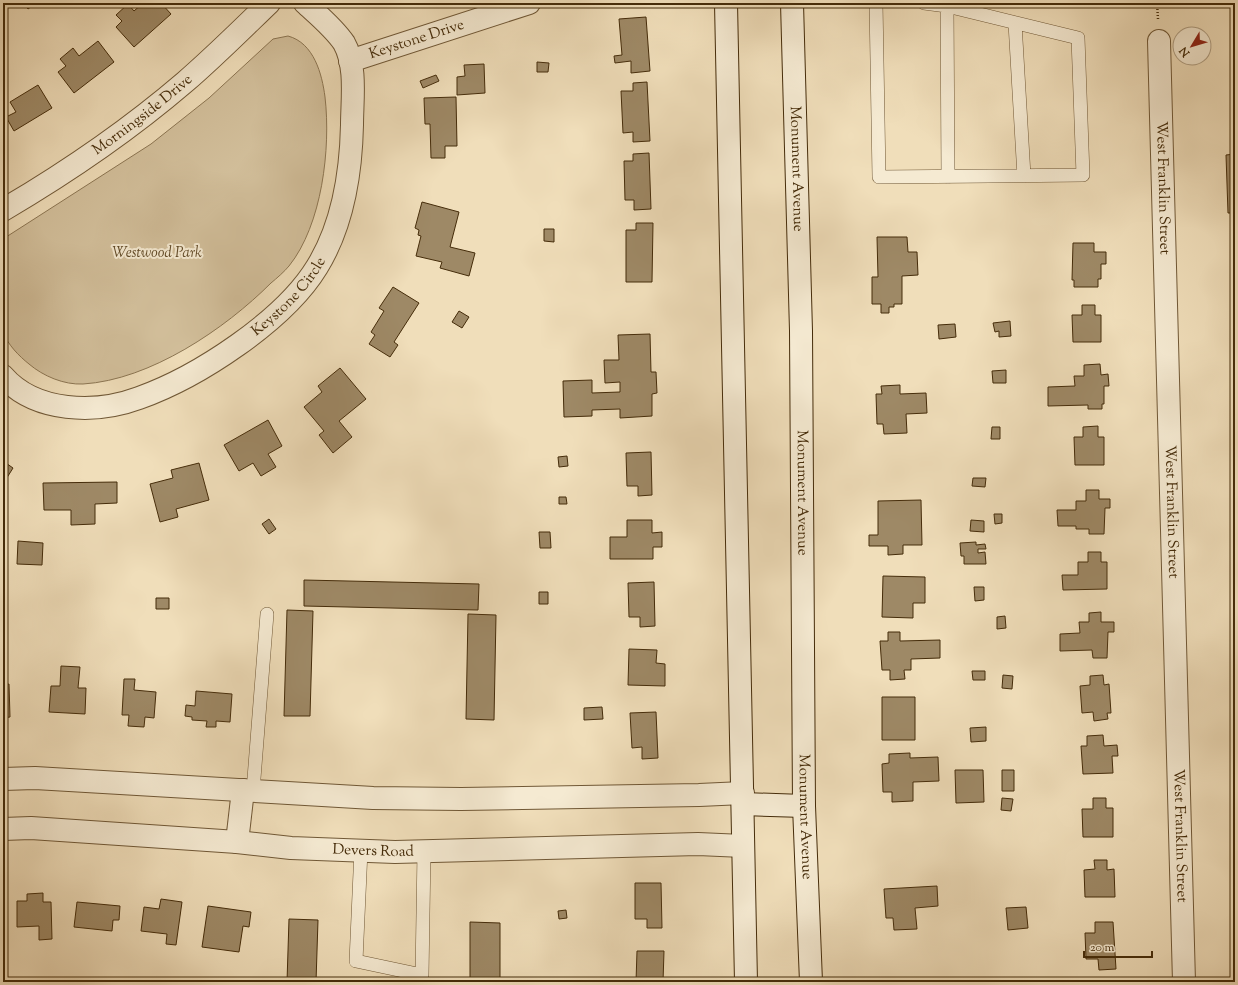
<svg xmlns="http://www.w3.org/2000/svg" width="1238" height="985" font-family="'Sorts Mill Goudy',serif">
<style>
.green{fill:#d3c09c;stroke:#8c7653}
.building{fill:#9e8966;stroke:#452c0a}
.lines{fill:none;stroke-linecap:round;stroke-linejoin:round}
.lane-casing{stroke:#705836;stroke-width:14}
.street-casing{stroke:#705836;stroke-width:24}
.secondary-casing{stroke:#452c0a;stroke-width:24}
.path{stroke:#452c0a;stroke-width:2.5;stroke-dasharray:1 2;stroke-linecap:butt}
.lane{stroke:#f5ead2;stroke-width:13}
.street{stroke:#f5ead2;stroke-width:22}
.secondary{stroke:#f5ead2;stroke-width:22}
.labels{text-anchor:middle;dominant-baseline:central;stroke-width:4;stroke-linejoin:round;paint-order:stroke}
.street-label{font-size:15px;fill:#452c0a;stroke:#f5ead2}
.park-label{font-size:15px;font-style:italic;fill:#614a27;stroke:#f5ead2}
</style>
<rect width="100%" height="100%" fill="#f0deba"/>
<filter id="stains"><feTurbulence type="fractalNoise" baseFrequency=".005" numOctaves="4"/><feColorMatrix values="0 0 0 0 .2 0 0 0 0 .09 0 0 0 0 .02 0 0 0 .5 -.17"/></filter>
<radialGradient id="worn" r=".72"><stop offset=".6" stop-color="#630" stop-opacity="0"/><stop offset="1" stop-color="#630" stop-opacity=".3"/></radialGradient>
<path class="green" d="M288 36C314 43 322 74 325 97 331 148 322 225 289 266 284 272 277 278 271 283 225 329 150 380 83 384 64 385 43 376 29 364 19 356 8 345 3 332 1 325 3 315 3 308 3 285 3 262 3 239L151 144 209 98 273 39Z"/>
<path class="building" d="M23 3H36L28 9Z
M143 3H161L171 14 134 47 116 27 122 21 116 15 128 4 134 11Z
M646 17 650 71 631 73V61L615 63 614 56 622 55 619 19Z
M3 18 7 24 3 27Z
M98 41 114 62 74 93 58 72 66 66 60 59 73 48 79 56Z
M537 62 549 63 548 72H537Z
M484 64 485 93 457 95V77L465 76 464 65Z
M436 75 439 81 423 88 420 81Z
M647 82 650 141 633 142V132L623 133 621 91H633V83Z
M38 85 52 108 14 131 6 117 16 112 10 102Z
M456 97 457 146H445V158H431L430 124H425L424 98Z
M649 153 651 209 634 210V200H625L624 161H633V154Z
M1235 154V213H1228L1226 155Z
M422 202 459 212 450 247 475 253 469 276 440 268 442 262 416 256 421 236 418 235 419 230 415 228Z
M636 223H653L652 282H626V230H636Z
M544 229H554V242L544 241Z
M877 237H907L908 252H917L918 275 902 276V304H894V307H889V313H881V304H872V277H878Z
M1073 243H1094V252H1106V264H1101V279H1098V287H1074V280H1072Z
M1233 251H1235V277H1234Z
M393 287 419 303 394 342 398 345 390 357 369 344 375 335 371 332 384 311 379 308Z
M1082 305H1095V315H1101V342H1073L1072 315H1082Z
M459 311 469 317 462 328 452 322Z
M1233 313H1235V341Z
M1010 321 1011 336 999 337V331L995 332 993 323Z
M955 324 956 337 939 339 938 325Z
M650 334 651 372H656L657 393 652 394V416L620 418V409L592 410V416L564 417 563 381 592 380V393L620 392V382L605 383 604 360H619L618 335Z
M1100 364 1101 375 1108 374 1109 386H1104V404H1102V409H1088V405L1048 406V387L1075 386 1074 376H1084V365Z
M340 368 366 399 339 421 352 437 333 453 319 435 324 431 304 407 322 392 318 386Z
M1006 370V383H993L992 371Z
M900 385V394L926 393 927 413 906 414 907 433 884 434 883 424H877L876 394H882L881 386Z
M268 420 282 446 268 454 276 467 261 476 253 463 239 471 224 445Z
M1098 426V437H1104V465H1075L1074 437H1083V427Z
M992 427H1000V439H991Z
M1232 449H1235V462H1232Z
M651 452 652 495 638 496V486H627L626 453Z
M567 456 568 466 559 467 558 457Z
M3 461 13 468 3 484Z
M199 463 209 500 176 509 178 517 160 522 150 484 173 478 171 470Z
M973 478H986L985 487 972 486Z
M117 482V503L95 504V524L71 525V510H44L43 483Z
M1086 490H1099V499H1110V508H1105L1104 534H1089V529H1076V526H1058L1057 510H1076V501H1086Z
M559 497H566L567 504H559Z
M921 500 922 545H903V554L888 555V546H869V535H878V501Z
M994 514H1002V523L995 524Z
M269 519 276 529 269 534 262 524Z
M627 520H652V533L662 532V547H653V559H610V537H627Z
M971 520 984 521V532L970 531Z
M539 532H550L551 548H540Z
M18 541 43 543 42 565 17 564Z
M976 542V545L985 544 986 549H978V553L985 552 986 564H964V556H961L960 543Z
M1088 552H1101V562H1107V589L1063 590 1062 575H1078V562H1088Z
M883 576 925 577V603H913V618L882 617Z
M304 580 479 584 478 610 304 606Z
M654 582 655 626 640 627V617H629L628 583Z
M974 587H984V600L975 601Z
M539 592H548V604H539Z
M156 598H169V609H156Z
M287 610 313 611 310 716H284Z
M1101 612V622H1114V632H1108L1107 658H1093L1092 650 1060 651V634L1080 633 1079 622H1089V613Z
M468 614 496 615 494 720 466 719Z
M1005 616 1006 628 997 629V617Z
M888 632H900V641L940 640V658L911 659V670H904L905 679 890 680V670H882L880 641H888Z
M629 649 657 650 656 663 665 664V686L628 685Z
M61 666 80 667 78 688H86L85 714 49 712 51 686H60Z
M972 671H985V680H973Z
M1003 675 1013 676 1012 689 1002 688Z
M1103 675 1104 685 1109 684 1111 713H1107L1108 719 1094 721 1093 712 1082 713 1080 686 1090 685V676Z
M124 679H135L134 690 156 692 154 718 145 717 144 727 128 726 129 715H122Z
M9 684 10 717 3 718V685Z
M196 691 232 694 230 722 216 721V727H206L207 721 192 720V717L185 716 186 705 195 706Z
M882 697H915V740H882Z
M602 707 603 719 584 720V708Z
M656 712 658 758 642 759V747L632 748 630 713Z
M986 727V741L971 742 970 728Z
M1103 735 1104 746 1117 745 1118 756H1112L1113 773 1083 774 1081 746H1087V736Z
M910 753V758L938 757 939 781 913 782V801L892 802V792H883L882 764 889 763V754Z
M955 770H983L984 802 956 803Z
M1002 770H1014V791H1002Z
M1002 798 1013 799 1011 811 1001 810Z
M1093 798H1106V808H1113V837H1083L1082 809H1093Z
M1094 860H1107V870L1114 869 1115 897H1085L1084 870 1095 869Z
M635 883H661L662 928H647V919H635Z
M937 886 938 906 915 908 917 929 894 930 893 918H886L884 889Z
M43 893V902H51L52 939 39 940V926L17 927V901H27V894Z
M161 899 182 902 176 945 166 944 167 934 141 931 144 907 159 909Z
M77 902 120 906 119 920H113L112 931 74 927Z
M208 906 251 912 249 927 243 926 239 952 202 947Z
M1026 907 1028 928 1008 930 1006 908Z
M566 910 567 918 559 919 558 911Z
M289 919 318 920 316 982H287Z
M470 922 500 923V982H470Z
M1095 922H1113L1116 969 1099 970 1098 959H1086L1085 933H1095Z
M637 951H664L663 982H636Z"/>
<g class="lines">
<g class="lane-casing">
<path id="lane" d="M876 3 879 177 1083 175 1078 38 947 6 924 3
M944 3 947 6 948 177
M1015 23 1024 176
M253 791 267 614
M361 850 356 961 422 975 424 852"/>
</g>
<g class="street-casing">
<g id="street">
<path id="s1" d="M1159 41 1184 982"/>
<path id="s2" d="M350 61 529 3"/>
<path id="s3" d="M3 210C66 173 129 130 185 82 214 57 241 30 269 3"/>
<path id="s4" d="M3 376C35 413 96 414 139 398 198 377 284 321 317 267 343 225 351 173 352 125 352 100 357 66 344 43 334 28 318 15 305 3"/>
<path d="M3 779 35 778 373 798 461 799 699 795 743 793"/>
<path id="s5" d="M3 829 31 828 237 842 291 848 395 852 698 844 743 846"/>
<path d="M237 842 243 790"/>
</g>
</g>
<g class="secondary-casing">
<g id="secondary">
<path d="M726 3 746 982"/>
<path id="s6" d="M792 3 801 331 804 806 811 982"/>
<path d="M743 804 804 806"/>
</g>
</g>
<path class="path" d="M1157 3 1158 19"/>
<use href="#lane" class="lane"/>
<use href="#street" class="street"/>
<use href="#secondary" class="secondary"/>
</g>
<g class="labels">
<g class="street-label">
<text stroke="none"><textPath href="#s2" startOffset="70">Keystone Drive</textPath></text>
<text stroke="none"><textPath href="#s3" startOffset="169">Morningside Drive</textPath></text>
<text stroke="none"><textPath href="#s6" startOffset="166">Monument Avenue</textPath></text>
<text stroke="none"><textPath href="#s1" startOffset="147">West Franklin Street</textPath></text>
<text stroke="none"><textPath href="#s4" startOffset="329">Keystone Circle</textPath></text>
<text stroke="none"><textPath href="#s6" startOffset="490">Monument Avenue</textPath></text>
<text stroke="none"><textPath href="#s1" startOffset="471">West Franklin Street</textPath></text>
<text stroke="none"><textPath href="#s6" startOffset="814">Monument Avenue</textPath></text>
<text stroke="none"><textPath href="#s1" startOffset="795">West Franklin Street</textPath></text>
<text stroke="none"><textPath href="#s5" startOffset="371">Devers Road</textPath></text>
</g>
<g class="park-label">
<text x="157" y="253">Westwood Park</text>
</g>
</g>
<rect width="1238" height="985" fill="none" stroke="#f0deba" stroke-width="16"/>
<rect x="4" y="4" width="1230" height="977" fill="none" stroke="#452c0a" stroke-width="2"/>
<rect x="8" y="8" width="1222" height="969" fill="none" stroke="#452c0a"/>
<g transform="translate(1192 46) rotate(232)"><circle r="19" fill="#f5ead2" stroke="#af9e82"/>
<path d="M0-3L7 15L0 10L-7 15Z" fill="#8f2418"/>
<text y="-6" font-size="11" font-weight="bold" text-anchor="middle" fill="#452c0a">N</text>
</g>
<path d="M1084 951v6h68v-6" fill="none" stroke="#452c0a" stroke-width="2"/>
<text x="1090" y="951" font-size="12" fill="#452c0a" stroke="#f5ead2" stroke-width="3" paint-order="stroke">20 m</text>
<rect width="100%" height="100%" filter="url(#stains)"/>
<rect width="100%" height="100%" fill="url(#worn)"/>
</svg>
